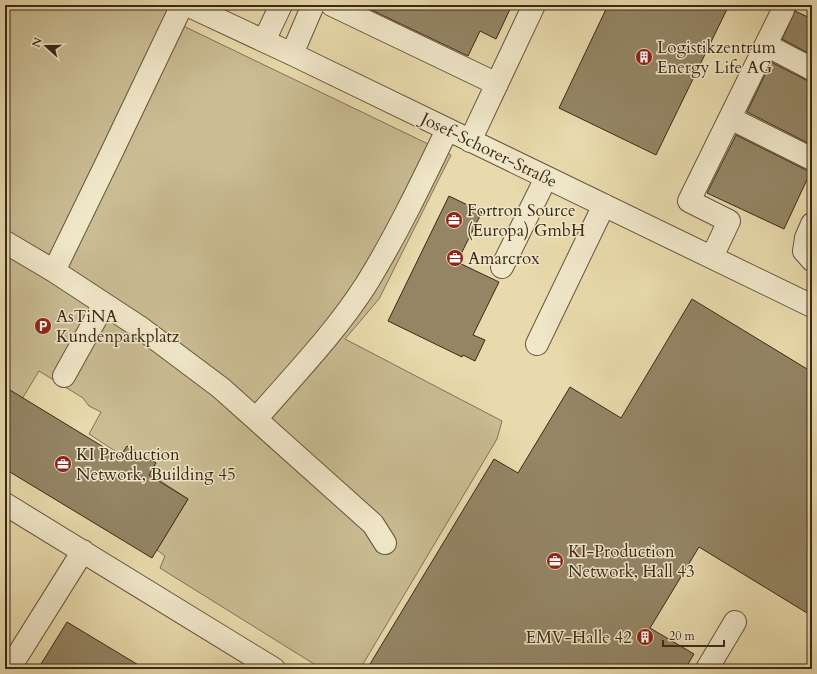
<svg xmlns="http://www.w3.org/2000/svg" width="817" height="674" font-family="Cardo,serif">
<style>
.green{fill:#cabc93;stroke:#827256}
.building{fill:#948565;stroke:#3a2918}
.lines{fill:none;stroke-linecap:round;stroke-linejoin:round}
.minor-casing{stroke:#66553d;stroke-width:24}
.minor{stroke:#f0e7c9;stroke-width:22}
.labels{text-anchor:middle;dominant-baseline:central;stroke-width:3;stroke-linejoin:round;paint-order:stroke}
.poi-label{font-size:17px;fill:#3a2918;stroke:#f0e7c9;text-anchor:start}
.street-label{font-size:17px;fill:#3a2918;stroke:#f0e7c9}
</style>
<rect width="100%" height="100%" fill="#e8daac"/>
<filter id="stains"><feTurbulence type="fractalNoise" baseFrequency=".005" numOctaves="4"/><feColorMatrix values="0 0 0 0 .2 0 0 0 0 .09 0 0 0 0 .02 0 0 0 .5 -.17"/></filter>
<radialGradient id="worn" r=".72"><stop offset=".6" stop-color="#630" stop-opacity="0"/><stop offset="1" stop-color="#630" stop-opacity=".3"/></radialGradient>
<path class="green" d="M5 5H182L175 22 451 155 379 299 345 339 502 421 497 439 360 669H322L160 568 165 556 157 550 188 499 89 434 101 412 89 406 83 398 39 371 5 427Z"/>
<path class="building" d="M361 5H512L496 39 480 31 468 56Z
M608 5H729L656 155 559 108Z
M795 11 812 19V55L782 39Z
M771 62 806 80 812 81V145L747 112Z
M736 135 806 170 811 171 784 229 707 193Z
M449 196 482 212 457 262 499 282 473 335 485 340 475 361 463 355 462 357 388 321Z
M692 299 812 372V616L699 547 650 628 694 654 685 669H367L494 459 518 473 570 387 621 418Z
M5 387 120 457 127 446 156 463 149 475 188 499 152 558 5 469Z
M67 622 145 669H38Z"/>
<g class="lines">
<g class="minor-casing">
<path id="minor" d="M187 5 292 54 812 306
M332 5 497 84
M264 41 281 5
M766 45 812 69
M292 54 313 5
M730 118 812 159
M470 141 534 5
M812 224 806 238 804 251 812 260
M5 242 54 271 141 328 221 388 373 524 385 543
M712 257 729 221 689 201 783 10
M502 267 546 178
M54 271 108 160 182 5
M537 344 604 205
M64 376 104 304
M256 419C294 375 336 332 367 283 397 234 422 182 447 130
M5 504 274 669
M9 669 83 551
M707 669 735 622"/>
</g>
<use href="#minor" class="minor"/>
</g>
<defs>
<g id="building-disc" transform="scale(0.9)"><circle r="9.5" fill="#8f2418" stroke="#f0e7c9"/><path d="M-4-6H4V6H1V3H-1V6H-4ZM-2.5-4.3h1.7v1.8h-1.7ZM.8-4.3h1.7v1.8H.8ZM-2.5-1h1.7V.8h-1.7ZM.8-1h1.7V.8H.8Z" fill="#fff"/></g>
<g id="office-disc" transform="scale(0.9)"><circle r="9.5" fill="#8f2418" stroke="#f0e7c9"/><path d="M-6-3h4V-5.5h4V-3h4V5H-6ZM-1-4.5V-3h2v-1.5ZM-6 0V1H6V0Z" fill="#fff"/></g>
<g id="parking-disc" transform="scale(0.9)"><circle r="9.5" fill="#8f2418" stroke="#f0e7c9"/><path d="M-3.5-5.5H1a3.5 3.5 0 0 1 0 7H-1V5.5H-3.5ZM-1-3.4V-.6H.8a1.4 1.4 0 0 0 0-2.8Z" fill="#fff"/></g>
</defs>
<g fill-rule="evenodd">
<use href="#building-disc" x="644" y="57"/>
<use href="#office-disc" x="454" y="220"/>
<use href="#office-disc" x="455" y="258"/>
<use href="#parking-disc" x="43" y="326"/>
<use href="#office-disc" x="63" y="464"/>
<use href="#office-disc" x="555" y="561"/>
<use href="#building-disc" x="645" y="637"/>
</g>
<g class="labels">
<g class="poi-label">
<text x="657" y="47">Logistikzentrum<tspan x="657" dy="20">Energy Life AG</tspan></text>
<text x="467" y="210">Fortron Source<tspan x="467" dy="20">(Europa) GmbH</tspan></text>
<text x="468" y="258">Amarcrox</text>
<text x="56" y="316">AsTiNA<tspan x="56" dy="20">Kundenparkplatz</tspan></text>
<text x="76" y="454">KI Production<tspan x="76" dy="20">Network, Building 45</tspan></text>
<text x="568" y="551">KI-Production<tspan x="568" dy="20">Network, Hall 43</tspan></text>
<text x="632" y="637" text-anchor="end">EMV-Halle 42</text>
</g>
<g class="street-label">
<text transform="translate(489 150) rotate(26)">Josef-Schorer-Straße</text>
</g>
</g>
<rect width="817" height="674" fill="none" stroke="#e8daac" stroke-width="20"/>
<rect x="6" y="6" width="805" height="662" fill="none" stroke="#3a2918" stroke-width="2"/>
<rect x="10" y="10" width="797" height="654" fill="none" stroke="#3a2918"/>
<g transform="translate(46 46) rotate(291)" stroke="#f0e7c9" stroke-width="3" paint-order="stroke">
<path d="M0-3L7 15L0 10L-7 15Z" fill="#3a2918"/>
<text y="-6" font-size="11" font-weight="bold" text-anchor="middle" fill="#3a2918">N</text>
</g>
<path d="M663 640v6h61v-6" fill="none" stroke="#3a2918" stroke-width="2"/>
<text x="669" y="640" font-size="12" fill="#3a2918" stroke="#f0e7c9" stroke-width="3" paint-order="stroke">20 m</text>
<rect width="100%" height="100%" filter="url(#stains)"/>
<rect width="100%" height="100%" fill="url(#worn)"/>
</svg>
